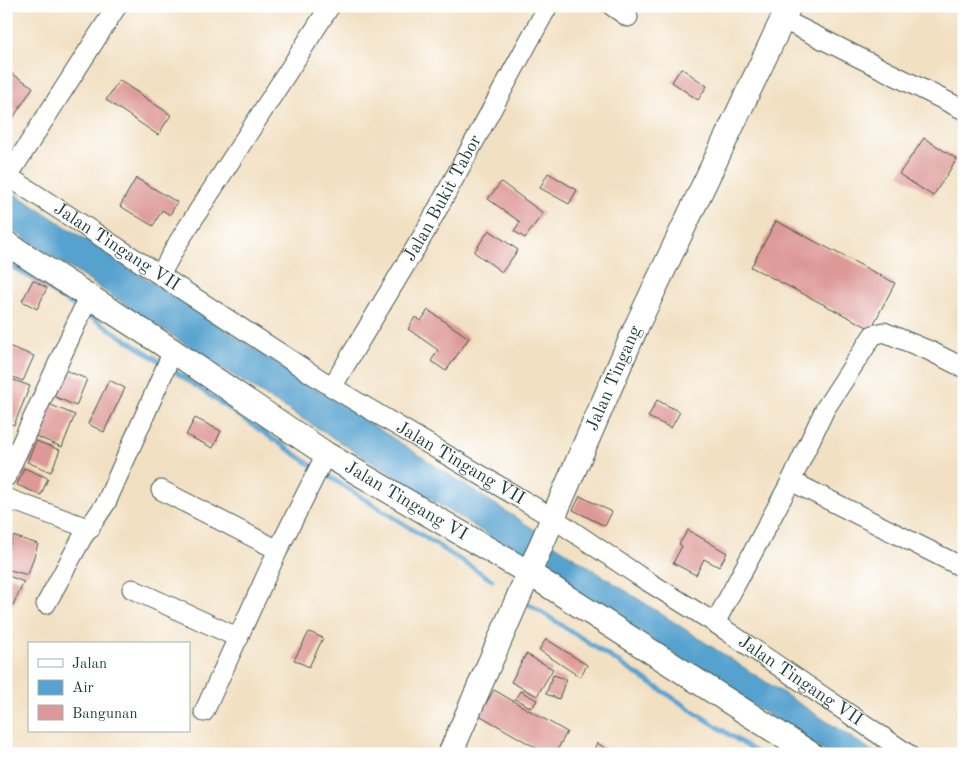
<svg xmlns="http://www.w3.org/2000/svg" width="970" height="760" font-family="'Old Standard TT',serif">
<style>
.water{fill:#57a2cf;stroke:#3b7082}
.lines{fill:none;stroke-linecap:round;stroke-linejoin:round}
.stream{stroke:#57a2cf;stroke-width:5}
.building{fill:#dd9997}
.minor-casing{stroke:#3f5549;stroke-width:21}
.major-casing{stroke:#3f5549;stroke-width:26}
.minor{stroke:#fff;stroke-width:19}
.major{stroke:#fff;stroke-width:24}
.labels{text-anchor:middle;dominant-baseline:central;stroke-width:4;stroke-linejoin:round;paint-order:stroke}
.street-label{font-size:18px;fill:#1f3d34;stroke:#fff}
</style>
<rect width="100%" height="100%" fill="#fff"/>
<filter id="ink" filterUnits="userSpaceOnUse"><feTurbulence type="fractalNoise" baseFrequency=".02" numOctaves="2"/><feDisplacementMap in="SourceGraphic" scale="10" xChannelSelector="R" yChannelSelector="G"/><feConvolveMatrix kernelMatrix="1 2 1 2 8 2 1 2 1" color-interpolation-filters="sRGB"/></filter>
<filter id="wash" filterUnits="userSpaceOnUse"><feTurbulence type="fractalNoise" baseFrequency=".0096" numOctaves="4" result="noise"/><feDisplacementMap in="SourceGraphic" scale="20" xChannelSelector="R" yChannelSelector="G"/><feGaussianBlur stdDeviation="1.12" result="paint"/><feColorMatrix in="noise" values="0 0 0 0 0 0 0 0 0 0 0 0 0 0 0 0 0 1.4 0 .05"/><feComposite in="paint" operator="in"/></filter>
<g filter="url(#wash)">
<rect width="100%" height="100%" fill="#f2e0c2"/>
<path class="water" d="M6 188 538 532 552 543 877 754H828L525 558 223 369 6 226Z"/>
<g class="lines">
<path class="stream" d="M6 262 167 366 314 467
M322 472 492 580
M523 600 759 754"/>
</g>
<g id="blocks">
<path class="building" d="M681 68 707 86 698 100 672 82Z
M6 70 33 87 8 126 6 125Z
M119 80 171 115 158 135 106 100Z
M924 138 957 159 933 196 899 174Z
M548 173 577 190 569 204 540 188Z
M136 178 177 202 170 215 162 210 153 226 120 206Z
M501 182 543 213 525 238 514 231 520 222 488 199Z
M776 221 895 283 871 329 751 267Z
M489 230 518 250 502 272 474 252Z
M33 280 47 288 37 309 22 301Z
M428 310 469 338 446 371 431 361 438 350 408 329 415 317 421 321Z
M6 345 34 356 23 381 6 374Z
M62 369 87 379 76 406 51 395Z
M6 377 30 386 14 425 6 422Z
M109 380 125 388 104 432 88 424Z
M657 400 680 412 671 428 648 417Z
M46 403 75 415 62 447 33 435Z
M195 418 221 431 213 448 186 435Z
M6 428 10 430 6 440Z
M36 441 60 450 51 472 27 462Z
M24 468 48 478 41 495 17 485Z
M580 496 612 512 605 526 573 510Z
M688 530 727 553 719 567 704 559 696 575 673 563 682 546 679 544Z
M13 536 38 544 28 575 6 569V556Z
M6 575 24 582 13 605 6 602Z
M309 632 323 638 309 667 294 660Z
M546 639 587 665 580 677 539 650Z
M526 654 553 669 537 696 511 682Z
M553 675 566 679 559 699 546 694Z
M494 690 567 732 555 754H547L479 715Z
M520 691 537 700 532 708 515 699Z
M597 743 615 754H591Z"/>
</g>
</g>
<g filter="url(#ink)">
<use href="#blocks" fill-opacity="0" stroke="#3f5549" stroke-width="1"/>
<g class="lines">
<g class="minor-casing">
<g id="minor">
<path d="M612 6 628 17"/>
<path d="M782 19 964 110"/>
<path id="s1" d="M6 175 332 387 553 518 639 576 715 623 908 754"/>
<path d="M8 176 117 6"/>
<path d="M160 275 179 241 330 6"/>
<path id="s2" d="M332 387 425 232 548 6"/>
<path d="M6 477 89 296"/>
<path d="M791 481 964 568"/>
<path d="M161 490 278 550"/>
<path d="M6 498 90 529"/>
<path d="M132 589 239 638"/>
<path d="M46 604 82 538 106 503 173 351"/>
<path d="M715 623 791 481 825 409 873 335 884 332 930 351 964 368"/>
<path d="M204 712 278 550 326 454"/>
</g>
</g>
<g class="major-casing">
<g id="major">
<path id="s3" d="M6 243 155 339 326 454 529 573 811 754"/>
<path id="s4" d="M450 754 638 323 789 6"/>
</g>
</g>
<use href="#minor" class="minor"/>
<use href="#major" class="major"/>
</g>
</g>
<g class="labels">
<g class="street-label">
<text stroke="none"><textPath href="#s2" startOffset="219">Jalan Bukit Tabor</textPath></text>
<text stroke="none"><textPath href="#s1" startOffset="132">Jalan Tingang VII</textPath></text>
<text stroke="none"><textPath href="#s4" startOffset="410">Jalan Tingang</textPath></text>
<text stroke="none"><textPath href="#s1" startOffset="538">Jalan Tingang VII</textPath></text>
<text stroke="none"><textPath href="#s3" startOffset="476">Jalan Tingang VI</textPath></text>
<text stroke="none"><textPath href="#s1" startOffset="942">Jalan Tingang VII</textPath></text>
</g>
</g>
<rect width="970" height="760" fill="none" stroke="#fff" stroke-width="25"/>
<rect x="28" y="642" width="162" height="90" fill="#ffffff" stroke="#a5b1ae"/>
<rect x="38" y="659" width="25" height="8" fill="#ffffff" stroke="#a5b1ae"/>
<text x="72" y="668" font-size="15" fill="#1f3d34">Jalan</text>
<rect x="38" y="680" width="25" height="15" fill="#57a2cf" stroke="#a5b1ae"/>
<text x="72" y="692" font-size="15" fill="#1f3d34">Air</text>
<rect x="38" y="705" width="25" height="15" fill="#dd9997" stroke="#a5b1ae"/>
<text x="72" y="718" font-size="15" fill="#1f3d34">Bangunan</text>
</svg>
